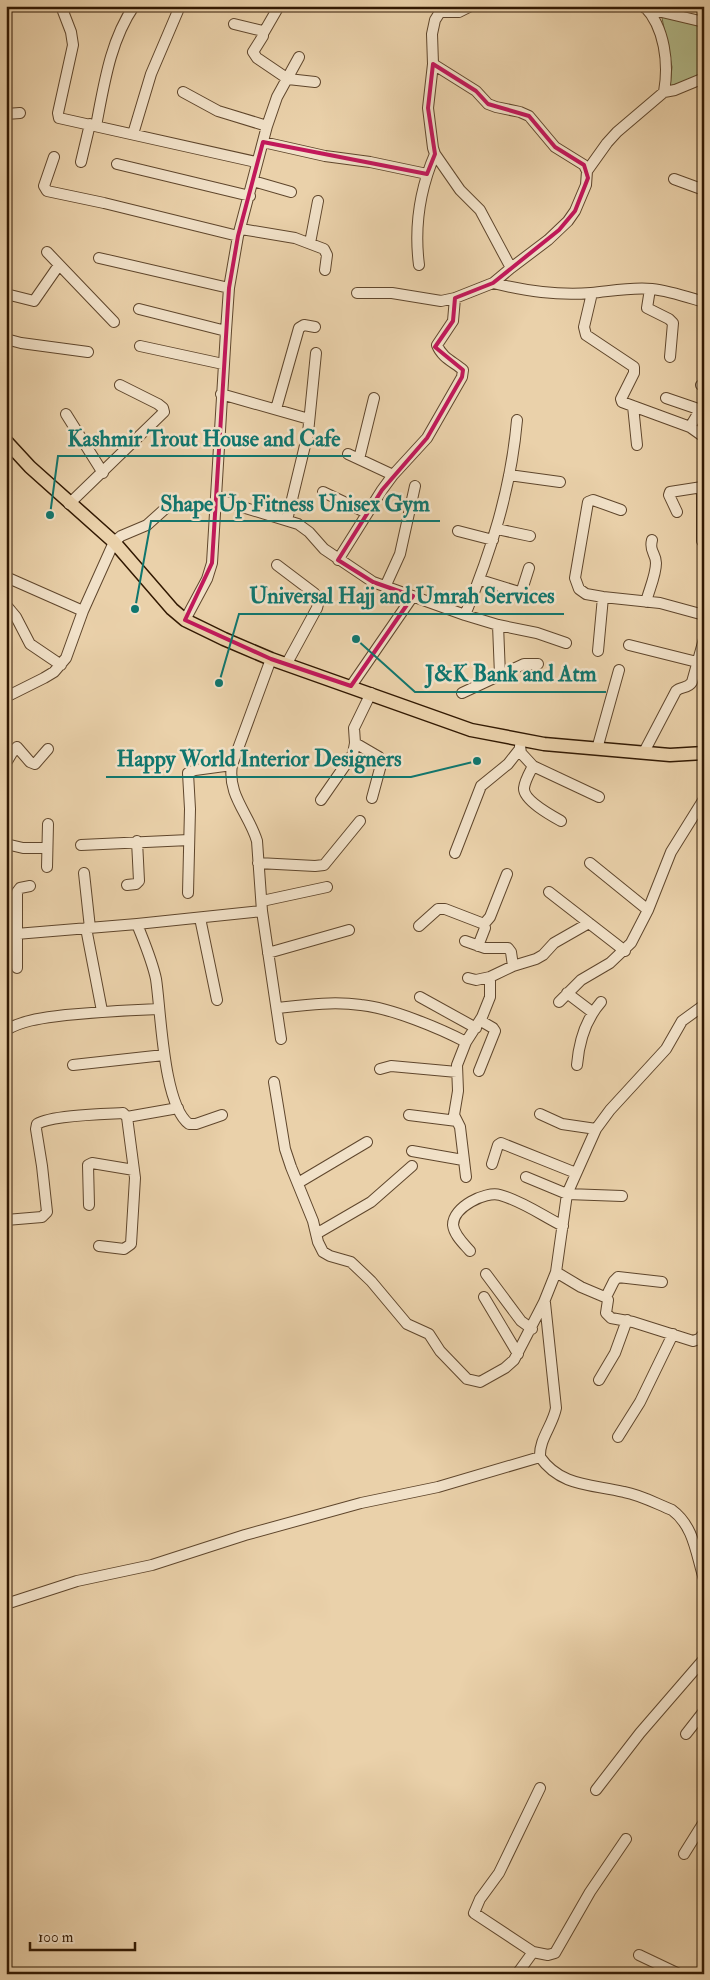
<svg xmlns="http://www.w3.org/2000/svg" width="710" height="1980" font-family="'IM FELL Double Pica',serif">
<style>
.green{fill:#b3bc8c;stroke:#726a47}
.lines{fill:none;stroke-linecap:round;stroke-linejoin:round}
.minor-casing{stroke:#5f462c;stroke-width:12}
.major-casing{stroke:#311802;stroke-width:15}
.minor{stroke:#f1e1c8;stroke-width:10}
.major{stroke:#ead1aa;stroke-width:12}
.marked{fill:none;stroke:#c2185b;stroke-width:4;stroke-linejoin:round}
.leader{fill:none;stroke:#0f766e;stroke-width:2}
.callout-dot{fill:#0f766e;stroke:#f1e1c8;stroke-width:2}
.callout-label{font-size:22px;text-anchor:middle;font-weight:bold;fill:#0f766e;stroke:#f1e1c8;stroke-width:5;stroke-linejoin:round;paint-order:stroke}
</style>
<rect width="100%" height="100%" fill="#ead1aa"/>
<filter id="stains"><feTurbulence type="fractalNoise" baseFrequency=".004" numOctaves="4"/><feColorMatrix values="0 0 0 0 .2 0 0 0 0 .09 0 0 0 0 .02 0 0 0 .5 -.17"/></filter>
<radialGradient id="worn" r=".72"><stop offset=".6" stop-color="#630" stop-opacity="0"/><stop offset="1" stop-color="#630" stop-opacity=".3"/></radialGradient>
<path class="green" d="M661 13 704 27V75L670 86 672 67Z"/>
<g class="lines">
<g class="minor-casing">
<path id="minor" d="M61 6 71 32 73 45 58 113 59 118 256 162
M471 6 459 12H440L435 20 432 34 433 64 428 108 433 148 435 154 460 190 480 210 511 268
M645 8 704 22
M234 24 263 31V36L253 52 257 58 288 79 315 82
M264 32 279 6
M183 92 218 111 267 126
M664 92 675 90 704 78
M6 114 20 113
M96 126C104 85 110 41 134 6
M133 134 151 74 180 6
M263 142 325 156 370 162 427 174
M54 157 44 186 47 191 104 203 238 236
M81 162 90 124
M117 164 250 196
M587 171 607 143 617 132 664 92C669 64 665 27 644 6
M674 179 704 190
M253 181 291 192
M241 229 295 238 324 249 327 255 325 270
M310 243 318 201
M47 252 114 322
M99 258 229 288
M419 265C414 226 420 189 435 154
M493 283C526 291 557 296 591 293 612 291 631 287 652 289 670 291 687 297 704 302
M650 289 647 308 669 319 673 323 670 357
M357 293H392L441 301 455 298 493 283 511 268 548 240 568 221 575 211 586 185 587 171 584 165 555 147 529 116 520 112 496 107 488 104 476 91 433 64
M592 293 584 327 586 335 634 367V373L621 399 622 402 690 427 704 437
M6 294 34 301 59 265
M139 309 226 331
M6 339 21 343 88 352
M140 346 223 364
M701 385 704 386
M221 394 309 419
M666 398 704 411
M633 406 637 445
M276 409 299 328 304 325 315 327
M66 414 103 473
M690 427 700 410
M348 454 393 475
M359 459 374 398
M509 475 560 482
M323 492 367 513
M216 499 298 524 309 532 324 549 373 582 465 615 498 625 537 633 566 643
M69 504 164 412 163 408 158 404 120 385
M621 510 593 500 588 502 575 578 579 589 586 594 603 597 660 603 704 615
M677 512 669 495 670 492 702 487V541L704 544
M287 520 308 433 316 353
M497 529 530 536
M458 531 493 540
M338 560 382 490 393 475 427 438 462 377 463 370C454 362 442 358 437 345L453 321 455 298
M277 565 314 593 319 600 317 608 286 665
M6 577 83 611
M480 580 519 592 522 590 529 568
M385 587 400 554 415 486
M646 602C649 590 656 575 656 563 656 553 649 552 652 540
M6 605 16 617 30 644 61 665
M465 615C491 552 511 489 517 420
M185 620 207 579 212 563 226 331 229 288 238 236 267 126 277 97 299 57
M498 625 500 675
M629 645 697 662
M598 651 603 597
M271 659 232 765C227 795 249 814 257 841L262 911 281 1039
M351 686 413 596
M462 693 524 664H538
M6 697 44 678 54 672 66 658 83 611 114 542 121 536 147 525 167 507
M355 743 379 757 382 761 372 798
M520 746 521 753 533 766 599 797
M597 749 619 670
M644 752 676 691C681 686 688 689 692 682L704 639
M6 763 12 753 17 747 30 762 35 764 48 749
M533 766C530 772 525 780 524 788 523 800 552 816 561 821
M321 800 353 754 355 743 354 728 371 693
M6 844 23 848H47
M81 845 189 840
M455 853 481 786 508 764 519 750
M258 863 315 866 324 865 360 821
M590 863 648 910
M47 867 48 824
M84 873 90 928
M127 885 136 884 139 881 137 841
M549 892 625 951
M188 893 190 809 188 773 195 770 232 765
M262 901 327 887
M200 918 217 1000
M137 924C144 942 152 960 156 979 161 1011 163 1105 189 1124H196L222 1115
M484 924 490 917 507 874
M419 926 438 909H445L484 924 485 928 478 946
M86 928 102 1011
M16 934 137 924 262 911
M465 941 485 948H508L511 952 513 966
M268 953 349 930
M17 968V892L20 888 30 886
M468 978 476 980 490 977 513 966 536 959 543 955 554 943 589 923
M567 993 592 1012
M420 997 476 1028
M559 1002 581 980 610 963 631 943 648 910 671 852 704 799
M277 1008C304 1005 333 1001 361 1005 391 1008 439 1028 466 1042
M6 1030C25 1019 45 1018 66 1015 97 1012 128 1010 159 1009
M73 1065 164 1055
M577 1065C579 1041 585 1020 601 1002
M380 1069 391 1066 457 1072
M479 1071 495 1031 493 1028 481 1021
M274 1082 285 1149 291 1167 313 1221 318 1242 323 1252 330 1256 351 1262 371 1281 407 1324 429 1334 440 1351 467 1379 480 1382 505 1368 514 1360 544 1302 556 1272 567 1194 596 1129 610 1110 666 1049 682 1021 704 1005
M540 1114 562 1124 596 1129
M409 1115 457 1121
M127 1117 178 1108
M412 1151 463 1160
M492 1164 498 1145 501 1143 576 1173
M466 1177 460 1127 454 1115 458 1091 457 1065 466 1042 482 1017 490 997V977
M526 1177 567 1194 622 1196
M298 1183 367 1142
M89 1205 88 1165 92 1163 134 1170
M6 1220 42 1217 47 1212 42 1166 36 1129 37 1124C51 1115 104 1114 123 1113L127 1117 135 1178 131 1244 124 1249 99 1246
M316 1234 371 1202 412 1166
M470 1251C464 1244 454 1235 453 1225 453 1207 485 1191 500 1195 522 1201 543 1216 563 1226
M556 1272 581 1287 607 1298 608 1300 606 1313 611 1318 633 1322 693 1341 699 1339 704 1333
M486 1274 521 1321 532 1329
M484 1297 518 1354
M606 1297 614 1281 618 1277 662 1282
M545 1303 556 1408C553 1425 539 1439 540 1457 561 1487 592 1484 624 1492 641 1495 657 1504 672 1510 694 1526 696 1554 704 1579
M599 1380 615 1353 627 1320
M618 1437 640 1402 673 1334
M6 1604 77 1581 152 1565 245 1535 361 1503 438 1487 540 1457
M686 1734 704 1711
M596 1790 640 1733 704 1659
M684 1854 704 1822
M533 1952 474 1913 480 1899 499 1873 540 1788
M639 1955 679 1974
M517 1974 533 1952 548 1955 555 1953 590 1892 626 1839"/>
</g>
<g class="major-casing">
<path id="major" d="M6 441 30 467 114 542 172 609 185 620 224 639 271 659 471 730 544 744 670 755 704 753"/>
</g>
<use href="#minor" class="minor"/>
<use href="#major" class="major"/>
</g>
<path class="marked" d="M433 64 476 91 488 104 529 116 555 147 584 165 588 178 575 211 559 230 493 283 455 298 453 321 435 347 463 370 462 377 427 438 382 490 338 560 373 582 413 596 351 686 271 659 185 620 212 563 229 288 238 236 263 142 427 174 435 154 428 108Z"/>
<path class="leader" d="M50 515L58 456H351M135 609L151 521H440M219 683L239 614H564M356 639L415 692H606M477 761L411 777H106"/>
<g class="callout-dot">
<circle cx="50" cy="515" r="5"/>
<circle cx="135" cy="609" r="5"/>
<circle cx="219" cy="683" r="5"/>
<circle cx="356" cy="639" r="5"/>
<circle cx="477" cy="761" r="5"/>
</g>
<g class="callout-label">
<text x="204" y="446">Kashmir Trout House and Cafe</text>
<text x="295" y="511">Shape Up Fitness Unisex Gym</text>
<text x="402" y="603">Universal Hajj and Umrah Services</text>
<text x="511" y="681">J&amp;K Bank and Atm</text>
<text x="259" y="766">Happy World Interior Designers</text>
</g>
<rect width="710" height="1980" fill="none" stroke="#ead1aa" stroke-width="25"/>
<rect x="8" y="8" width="695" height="1965" fill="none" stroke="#311802" stroke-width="2.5"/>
<rect x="12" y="12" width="685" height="1955" fill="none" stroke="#311802"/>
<path d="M30 1942v8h105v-8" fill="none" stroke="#311802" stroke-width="2.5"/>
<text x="38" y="1942" font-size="15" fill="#311802" stroke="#f1e1c8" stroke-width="4" paint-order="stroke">100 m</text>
<rect width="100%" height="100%" filter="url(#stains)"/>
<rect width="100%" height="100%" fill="url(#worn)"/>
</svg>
